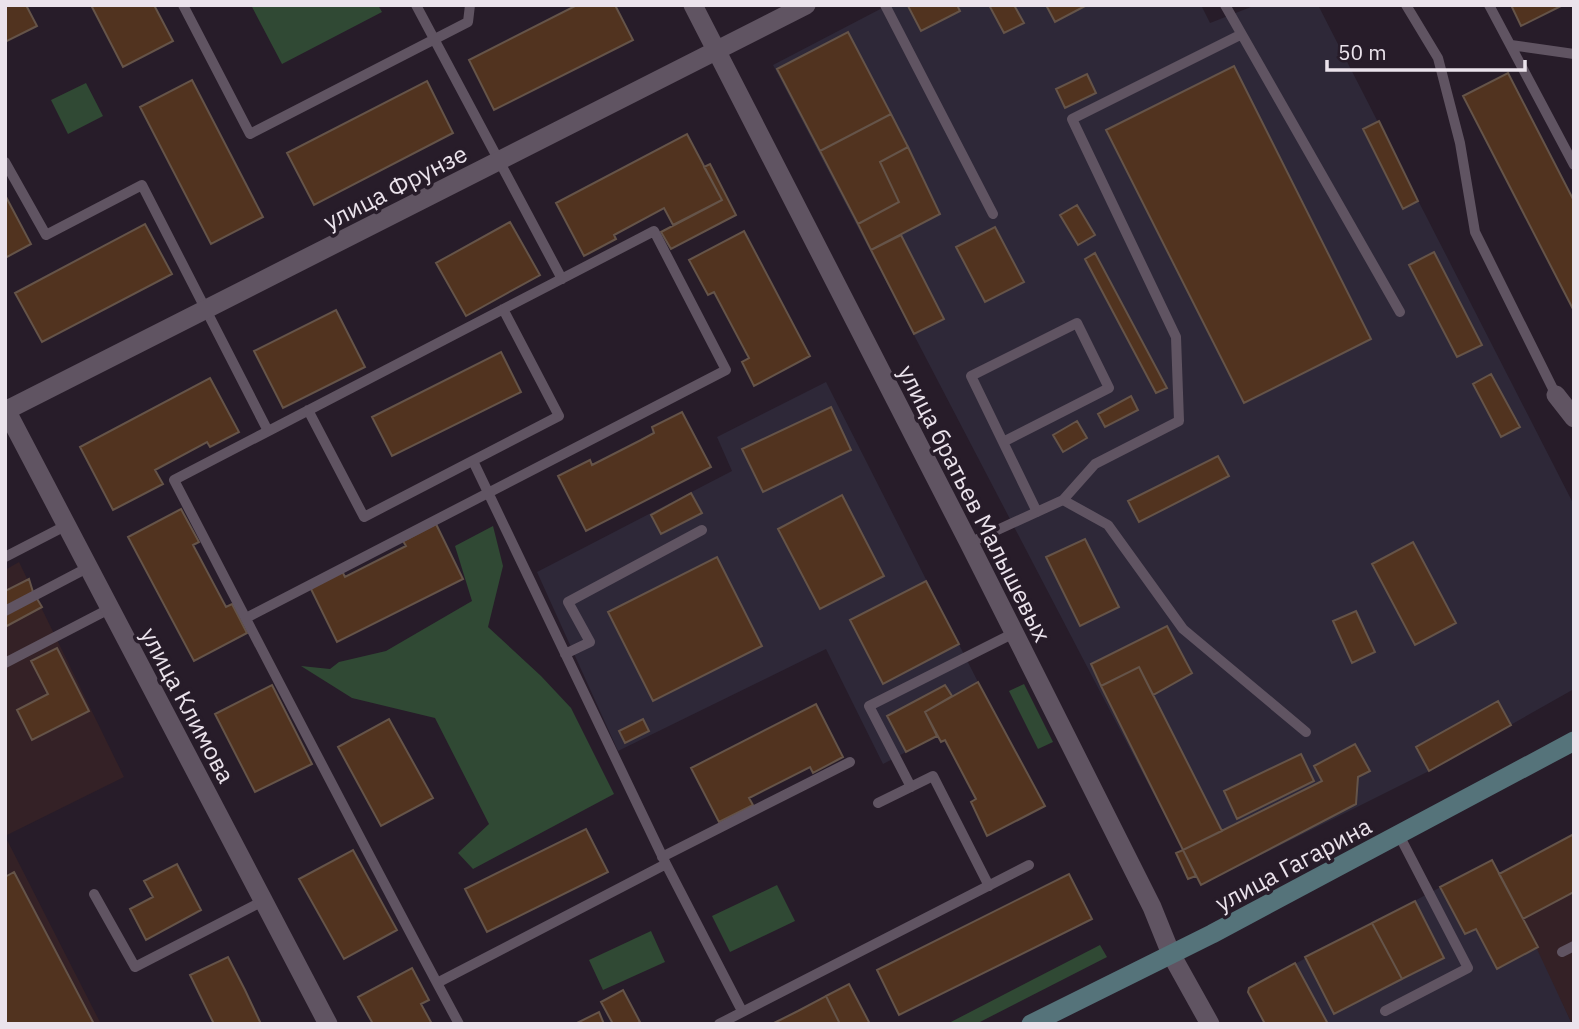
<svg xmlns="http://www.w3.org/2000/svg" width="1579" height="1029" font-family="'IBM Plex Sans',sans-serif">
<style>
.commercial{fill:#2e2838}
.industrial{fill:#342126}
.green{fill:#304934}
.building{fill:#51331f;stroke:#655449;stroke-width:2}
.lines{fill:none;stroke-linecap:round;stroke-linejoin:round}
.service{stroke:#605462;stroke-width:10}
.minor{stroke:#605462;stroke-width:19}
.secondary{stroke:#55737a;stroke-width:19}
.labels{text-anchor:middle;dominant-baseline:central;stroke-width:7;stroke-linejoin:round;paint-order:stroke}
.street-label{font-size:24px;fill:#ebe3ec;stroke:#271c29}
</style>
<rect width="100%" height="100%" fill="#271c29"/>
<path class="commercial" d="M888 5H1201L1210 23 1256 5H1318L1574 505V689L1429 771 1201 885 773 65Z
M826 382 978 682 925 712 937 736 883 764 826 649 618 751 537 572 732 471 717 437Z
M1492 860 1538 947 1572 1024H1265L1248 992 1249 988Z"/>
<path class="industrial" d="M19 562 124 777 5 836V570Z
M5 836 101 1024H5Z
M1574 892V1024H1572L1523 919Z"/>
<path class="green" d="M251 5H378L382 12 282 64Z
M86 83 103 116 68 134 51 100Z
M493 526 503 566 488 627 541 676 571 708 614 794 473 869 458 853 489 824 435 718 352 698 301 666 330 669 339 662 386 651 472 601 455 546Z
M1024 684 1053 742 1038 749 1009 691Z
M777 885 795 921 730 952 712 916Z
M651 931 665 962 603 990 589 960Z
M1100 945 1107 957 976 1024H947Z"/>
<path class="building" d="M5 5H26L37 26 5 42Z
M91 5H154L173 41 123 67Z
M577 5H615L633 40 494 110 469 60Z
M957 5 960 11 921 31 908 6Z
M989 5H1014L1024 23 1004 33Z
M1046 5H1087L1055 22Z
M1511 5H1563L1521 26Z
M848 32 891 114 820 151 777 69Z
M1234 66 1371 339 1244 403 1106 130Z
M1508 73 1574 201V311L1463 96Z
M1087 74 1096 93 1065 108 1056 89Z
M192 80 263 217 211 244 140 107Z
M427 81 453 133 314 205 287 153Z
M891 114 908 147 880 162 899 202 858 224 820 151Z
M1379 121 1418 201 1403 209 1363 129Z
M687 134 722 200 673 225 664 208 614 235 616 239 584 256 556 203Z
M908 147 940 214 871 250 858 224 899 202 880 162Z
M710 164 736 215 671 249 661 232 722 200 704 167Z
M5 195 31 244 5 258Z
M1077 205 1095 235 1078 245 1060 215Z
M510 222 540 275 466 316 436 263Z
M145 224 172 274 42 342 15 293Z
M995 227 1024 282 985 302 956 247Z
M744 231 810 356 754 386 742 362 749 358 714 292 708 295 689 260Z
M901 235 944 319 914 334 871 250Z
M1434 252 1482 345 1457 357 1409 265Z
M1095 253 1167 388 1156 393 1085 259Z
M336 310 365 367 283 408 254 351Z
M501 352 521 392 392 456 372 417Z
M1491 374 1520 427 1501 437 1473 384Z
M210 378 239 432 210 447 207 442 155 470 163 484 113 510 80 447Z
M1131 396 1138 410 1105 427 1098 414Z
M831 407 851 450 763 492 742 449Z
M682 412 711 467 586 531 558 476 590 460 592 465 641 440 654 433 652 427Z
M1077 421 1087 438 1063 452 1053 435Z
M1218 456 1229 476 1139 522 1128 501Z
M691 493 702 513 661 534 651 515Z
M842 495 884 576 820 609 778 529Z
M181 509 199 542 193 545 226 607 232 604 247 633 194 661 128 537Z
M436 524 463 579 337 642 310 587 342 571 345 577 406 546 403 541Z
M1085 539 1119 607 1080 626 1046 557Z
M1413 542 1456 623 1415 645 1372 564Z
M717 557 762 646 653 701 608 612Z
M29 579 33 592 5 608V591Z
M926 581 959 644 883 684 850 620Z
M33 592 42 607 5 627V608Z
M1356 611 1375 652 1352 663 1333 621Z
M1167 626 1192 673 1153 695 1139 667 1101 686 1091 664Z
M57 648 89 711 32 740 17 710 48 694 31 661Z
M1139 667 1222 831 1183 850 1101 686Z
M978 682 1045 806 987 836 971 802 976 799 945 740 941 742 925 712Z
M272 685 312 764 255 792 215 714Z
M945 685 952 696 925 712 937 736 906 752 887 716Z
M1498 701 1511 725 1429 771 1416 747Z
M816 704 843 757 813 773 810 767 753 796 749 798 753 805 719 822 691 768Z
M389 719 433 798 381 826 338 747Z
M643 719 649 731 625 743 619 731Z
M1355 744 1370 771 1358 777 1356 804 1201 885 1183 850 1322 781 1314 766Z
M1301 754 1314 781 1237 819 1224 791Z
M586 829 608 872 487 932 465 889Z
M1574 834V892L1523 919 1499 874Z
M353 850 397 930 344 959 299 879Z
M1183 850 1196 876 1188 879 1176 853Z
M1492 860 1538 947 1497 969 1476 929 1465 934 1440 887Z
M177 864 201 910 146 940 130 909 153 897 144 881Z
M14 872 94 1024H5V877Z
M1069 874 1092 919 899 1015 877 970Z
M1415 901 1444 958 1402 979 1372 923Z
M1372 923 1402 979 1334 1014 1305 957Z
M228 957 245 990 261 1024H214L190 975Z
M1295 963 1328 1024H1265L1248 992 1249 988Z
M412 968 429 1000 421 1004 432 1024H373L358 997Z
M849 984 870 1024H840L826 996Z
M623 990 640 1022 636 1024H613L601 1002Z
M826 996 840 1024H772L798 1011Z
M599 1012 604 1024H575Z"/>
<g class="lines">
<path class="service" d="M183 5 250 134 468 22 470 5
M416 5 562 279
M885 5 993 214
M1225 5 1400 312
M1406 5 1438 58 1460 143 1475 232 1556 395
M1489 5 1574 165
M1511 45 1574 54
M5 162 46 235 142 185 268 431
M308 410 364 517 559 416 503 309
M1003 442 1109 388 1077 323 971 376 1037 512
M473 461 666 864 742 1011
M1063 500 1108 525 1183 629 1306 732
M969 543 1063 500 1095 464 1179 421 1176 337 1072 119 1240 35
M5 557 67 525
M5 611 89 567
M246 618 726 370 654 231 174 480C268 661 362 844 459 1024
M565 654 590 642 568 602 702 530
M5 663 109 609
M911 787 869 706 1014 633
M878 803 933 776 989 886
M662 857 850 762
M94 894 135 967 263 901
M1562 952 1574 946
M437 983 666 864
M1385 1011 1468 968 1399 835
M719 1024 1029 865"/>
<path class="minor" d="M693 5 969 543 1152 907 1171 954 1210 1024
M1556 395 1574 418
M5 408 328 1024
M5 411 806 5"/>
<path class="secondary" d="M1031 1024 1212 934 1574 741"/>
</g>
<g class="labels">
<g class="street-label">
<text transform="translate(395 187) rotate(-27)">улица Фрунзе</text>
<text transform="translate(975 503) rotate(63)">улица братьев Малышевых</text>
<text transform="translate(188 705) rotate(62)">улица Климова</text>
<text transform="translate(1293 864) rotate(-28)">улица Гагарина</text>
</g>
</g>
<rect width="1579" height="1029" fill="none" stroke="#ebe3ec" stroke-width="14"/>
<path d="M1327 60v10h198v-10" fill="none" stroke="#ebe3ec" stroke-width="3.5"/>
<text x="1338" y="60" font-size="21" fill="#ebe3ec" stroke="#271c29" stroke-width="5" paint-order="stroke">50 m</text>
</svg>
